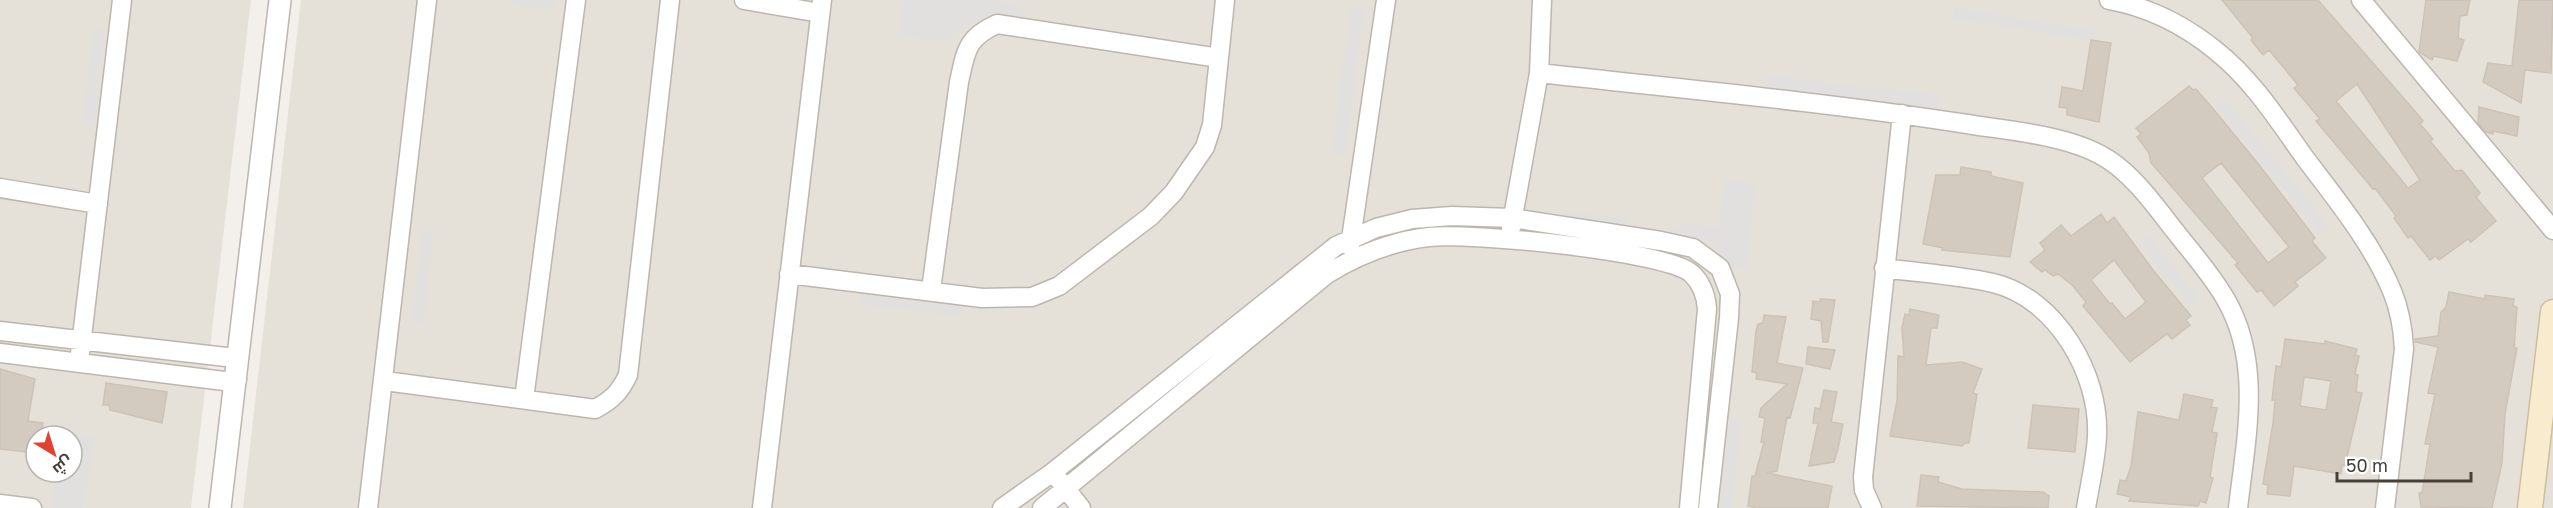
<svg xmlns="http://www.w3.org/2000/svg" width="2553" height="508" font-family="'Golos Text',Cairo,sans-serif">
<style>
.residential{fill:#e6e1d8;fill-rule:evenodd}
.parking{fill:#e2e0de}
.building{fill:#d3cbc0;stroke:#cdc2b5;stroke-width:1.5;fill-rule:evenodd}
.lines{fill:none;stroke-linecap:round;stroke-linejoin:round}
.minor-casing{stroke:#bdb6ad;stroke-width:21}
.tertiary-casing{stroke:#bdb6ad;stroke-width:24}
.secondary-casing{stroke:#cdbe9f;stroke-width:27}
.minor{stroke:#fff;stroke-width:18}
.tertiary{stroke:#fff;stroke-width:21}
.secondary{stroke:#f8ebce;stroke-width:24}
</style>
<rect width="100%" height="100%" fill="#f3efea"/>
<path class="residential" d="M0 0H251L191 508H0ZM36 436H72V472H36Z
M301 0H2553V508H243Z"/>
<path class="parking" d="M511 0H555L554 10 510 5Z
M903 0H984L1013 3 1032 18 977 20 945 42 899 36Z
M1350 6 1364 8 1346 156 1332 154Z
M1954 8 2095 30 2094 41 1953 19Z
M94 29 105 30 94 126 82 125Z
M1766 75 1938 95 1937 108 1764 88Z
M2225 98 2329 226 2319 234 2216 106Z
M1725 180 1756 184 1746 269 1715 265V245L1665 234 1684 223 1718 227Z
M1565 210 1628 219 1627 231 1563 223Z
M422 229 434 231 424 324 412 323Z
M2147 234 2199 298 2190 306 2138 242Z
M860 291 961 304 960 317 859 304Z
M1729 418 1742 420 1732 508H1719Z
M64 432 95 437 83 508H51L57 472H72V436H64Z"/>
<path class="building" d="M2222 0H2318L2414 110 2423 121 2420 124 2433 139 2430 141 2455 171 2462 170 2480 193 2476 197 2496 221 2471 242 2468 239 2439 260 2436 256 2430 260 2411 236 2408 238 2394 218 2396 216 2375 188 2373 189 2316 121 2320 119 2294 88 2298 85 2269 50 2263 55 2251 40 2253 38ZM2357 84 2420 180 2408 188 2336 101Z
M2426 0H2470L2467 15 2460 16 2458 38 2464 40 2457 61 2434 56 2432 60 2419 52Z
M2519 0H2553L2551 73 2525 70 2521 103 2483 82 2488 63 2512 66Z
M2091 40 2111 43 2099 122 2067 115V108L2059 107 2062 87 2083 91Z
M2189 86 2193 90 2196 89 2210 105 2260 166 2315 238 2312 241 2326 258 2295 282 2298 286 2274 306 2261 290 2257 292 2235 265 2238 263 2151 163 2149 153 2137 137 2141 134 2136 128ZM2221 163 2289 247 2268 263 2202 178Z
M2479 107 2519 117 2517 136 2493 131V134L2486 132 2478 123Z
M1961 167 1991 172V176L2023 183 2010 257 1942 250 1943 248 1923 244 1936 175H1960Z
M2101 214 2107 223 2114 217 2153 270 2191 316 2186 320 2190 325 2172 339 2167 334 2130 362 2083 306 2086 302 2072 285 2058 274 2053 276 2045 270 2042 272 2030 262 2045 250 2040 243 2061 225 2071 236ZM2114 260 2146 302 2125 319 2112 303 2110 304 2091 280Z
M2449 292 2485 299V295L2514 299 2513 306 2517 307 2514 348H2517L2505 414 2502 463 2492 508 2421 507 2419 493H2422L2430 444H2425L2435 394 2428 393 2438 347 2415 342V339L2438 336 2441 312 2446 307Z
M1820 299 1835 300 1828 342H1823L1821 321 1811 319 1813 301 1820 302Z
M1910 309 1939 315 1937 328H1931L1926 365 1962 362 1982 369 1973 393 1977 394 1969 443H1965L1962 446 1890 436 1897 401 1898 356 1904 357 1902 328 1905 314 1909 315Z
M1764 315 1786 317 1777 363 1803 368 1790 418 1787 417 1777 471 1767 473 1832 486 1828 508H1756L1748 506 1752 476H1755L1764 442H1761L1765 418 1759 417 1761 408 1787 384 1756 379 1757 373 1752 372 1756 331 1758 324 1763 323Z
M2285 339 2325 344V341L2357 349 2355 355 2359 356 2355 374 2358 375 2356 392 2362 393 2345 466 2342 465 2341 474 2294 466 2290 496 2267 494 2268 485 2263 484 2273 423 2275 400H2272L2276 366 2281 367ZM2304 377 2331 381 2326 410 2300 406Z
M1808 347 1835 350 1830 369 1806 364Z
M0 369 35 379 28 421 43 423 41 436H36V453L0 449Z
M106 383 167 392 162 423 110 410 109 405H103Z
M1824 390 1837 392 1831 422 1843 424 1838 449 1834 462 1809 466 1818 423H1813L1815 408 1820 409Z
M2184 394 2213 400 2211 407 2217 408 2212 432 2217 433 2210 477 2213 478 2206 503 2200 501 2198 506 2129 501 2131 497 2117 494 2120 480 2126 481 2131 466 2138 412 2179 420Z
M2033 405 2079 409 2075 452 2028 448Z
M1921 475 1939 477 1938 482 1962 489 2043 492 2049 496 2048 508 1917 506Z"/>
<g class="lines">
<g class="minor-casing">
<path id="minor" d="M744 0 820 13
M2109 0C2148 7 2184 25 2215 50 2252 79 2278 120 2305 158 2336 199 2372 243 2392 291 2400 310 2403 329 2404 349L2385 508
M2361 0 2553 230
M1539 73C1682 89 1825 102 1967 124 2009 131 2072 135 2109 160 2135 177 2156 207 2175 231 2192 253 2211 274 2225 298 2263 362 2246 438 2238 508
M0 188 98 204
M1511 228 1539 73 1542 0
M1350 246 1386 0
M1884 268C1920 273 1958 275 1993 283 2056 298 2100 374 2097 436 2096 459 2090 484 2086 508
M789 274 982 298 1032 297 1059 286 1151 216 1174 192 1205 147 1212 125 1225 0
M931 290 959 82C966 51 966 38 997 24L1219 58
M0 331 226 357 239 356
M0 353 224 381 237 380
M79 362 122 0
M385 381 595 409C612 400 620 392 628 375L670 0
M524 399 576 0
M1059 480 1081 508
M0 504 32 508
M368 508 427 0
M762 508 822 0
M1002 508 1053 472 1336 246 1376 228 1412 219 1452 216 1512 218 1661 241 1693 248 1720 268 1730 294 1729 318 1708 508
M1042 508 1327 274C1358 255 1393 241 1429 237 1468 232 1665 251 1691 273 1702 283 1706 295 1707 309L1689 508
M1872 508 1864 490 1863 477 1902 114"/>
</g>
<g class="tertiary-casing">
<path id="tertiary" d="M220 508 280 0"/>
</g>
<g class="secondary-casing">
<path id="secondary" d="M2530 508 2553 312"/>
</g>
<use href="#minor" class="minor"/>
<use href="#tertiary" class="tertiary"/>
<use href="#secondary" class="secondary"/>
</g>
<g transform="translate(54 454) rotate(142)"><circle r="28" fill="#ffffff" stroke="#b5b3b0" stroke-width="1.5"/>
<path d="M0-4.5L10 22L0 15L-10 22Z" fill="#e04334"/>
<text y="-9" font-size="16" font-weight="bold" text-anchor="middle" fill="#464039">ش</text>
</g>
<path d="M2337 472v9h134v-9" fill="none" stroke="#464039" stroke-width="3"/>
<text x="2346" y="472" font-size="18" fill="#464039" stroke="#ffffff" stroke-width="4.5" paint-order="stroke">50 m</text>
</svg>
